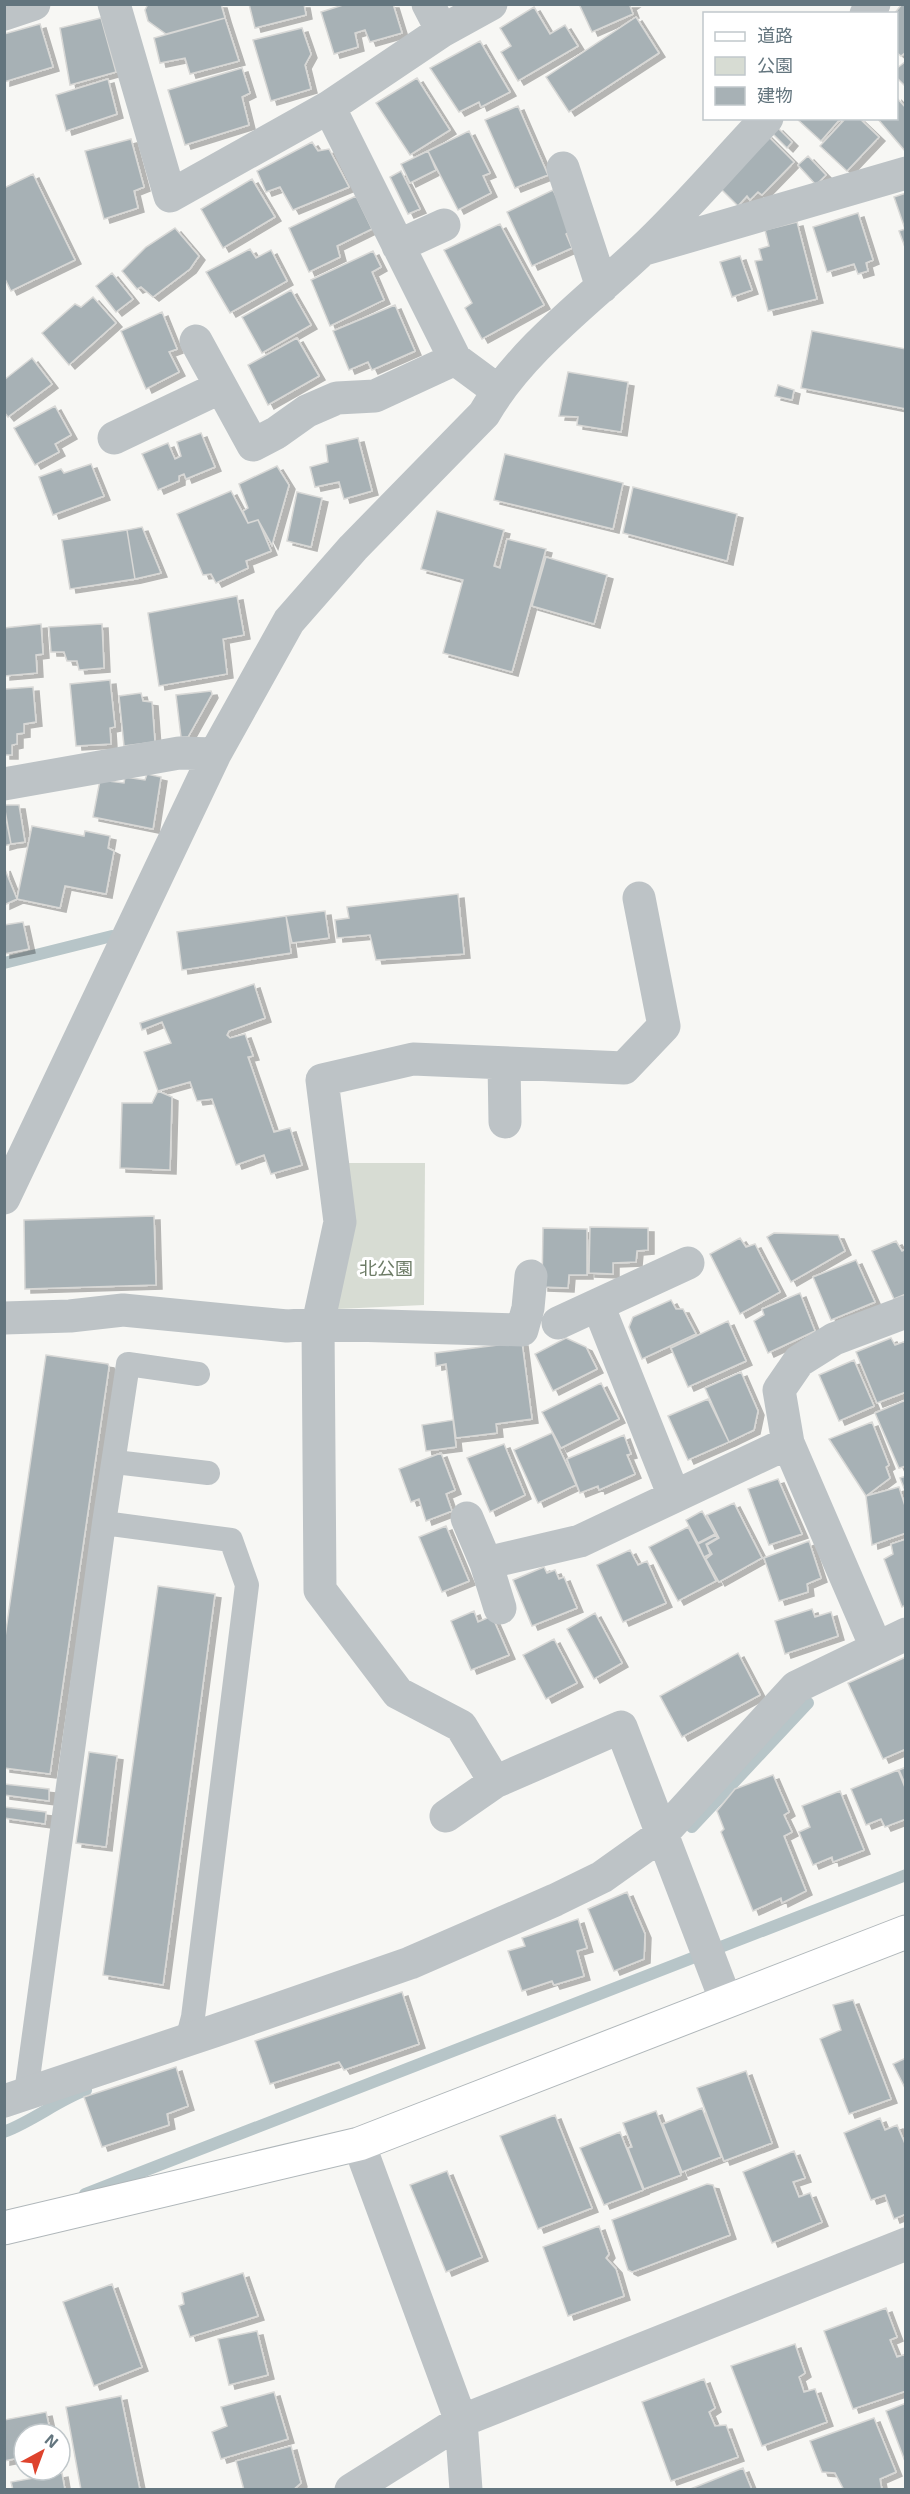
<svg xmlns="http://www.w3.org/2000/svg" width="910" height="2494" font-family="'Exo 2','Noto Sans JP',sans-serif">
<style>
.green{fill:#d7dcd3}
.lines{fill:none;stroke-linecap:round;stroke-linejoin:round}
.stream{stroke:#b7c5c8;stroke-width:12}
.building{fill:#a7b1b5;stroke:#d8d8d6;stroke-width:1.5;filter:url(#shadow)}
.secondary-casing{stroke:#b0b7ba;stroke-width:35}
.lane{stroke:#bdc3c6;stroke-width:24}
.street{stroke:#bdc3c6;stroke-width:33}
.secondary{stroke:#fff;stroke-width:33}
.labels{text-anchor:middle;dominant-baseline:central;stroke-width:6;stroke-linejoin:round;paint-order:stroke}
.park-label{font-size:18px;fill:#6c7b65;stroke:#fff}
</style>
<defs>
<filter id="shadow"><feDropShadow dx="6" dy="4" stdDeviation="0" flood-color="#0004"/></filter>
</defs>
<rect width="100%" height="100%" fill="#f7f7f4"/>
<path class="green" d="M348 1163H425L424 1305 337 1309Z"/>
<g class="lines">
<path class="stream" d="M4 963 112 936
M692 1827 808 1703
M4 2132C33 2121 57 2101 86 2090
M85 2194 906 1875"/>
</g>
<path class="building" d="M148 4H221L225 18 166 34 148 21 145 10Z
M249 4H304L306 15 255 28Z
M346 4H393L402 33 370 42 365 30 355 33 358 47 334 54 321 12Z
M579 4H633L630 6 633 14 592 32Z
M902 4H906V52L901 56 896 52V14H894Z
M534 7 550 34 565 25 578 46 518 81 501 52 511 46 500 28Z
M636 17 659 53 569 112 546 77Z
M101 18 116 72 70 85 60 28Z
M225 18 239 61 190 74 185 58 160 63 154 38Z
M40 24 53 67 4 82V34Z
M302 28 311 54 305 65 311 89 271 101 253 40Z
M480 41 510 92 481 107 479 102 459 112 430 68Z
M906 61V87L896 77V69Z
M242 68 250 93 242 97 249 125 185 145 168 90Z
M417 78 450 130 410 155 376 103Z
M108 79 117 114 66 131 56 95Z
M896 97 906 108 905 151 877 118H896Z
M518 106 548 175 515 188 485 120Z
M796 118H841L821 141Z
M846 118H859L879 137 847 171 820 146Z
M777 127 792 142 787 148 771 132Z
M469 131 490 173 483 176 491 193 458 210 428 151Z
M766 134 794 162 762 195 758 192 750 200 747 196 738 206 717 185Z
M131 139 144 187 134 191 138 208 104 219 85 151Z
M312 142 318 151 329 149 349 187 293 210 280 187 266 192 257 171Z
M428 151 436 170 410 183 401 164Z
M808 156 826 175 816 185 798 165Z
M401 171 420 209 408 214 390 177Z
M33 174 75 260 11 291 4 277V188Z
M252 179 275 217 223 248 201 209Z
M553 190 572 230 566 234 572 248 532 266 507 212Z
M906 193V250L899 231 905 229 894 197Z
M356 196 372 229 337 246 340 257 309 272 289 228Z
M858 213 873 260 866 263 868 271 858 274 854 264 827 272 813 227Z
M797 222 817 299 768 311 755 261 762 260 759 249 769 246 765 230Z
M500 224 544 305 482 339 465 308 472 303 444 250Z
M175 228 199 256 190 269 153 297 141 287 137 289 122 271 146 247Z
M250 249 256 258 271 250 287 281 230 313 206 272Z
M373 251 381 267 372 272 384 300 330 326 311 280Z
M740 256 752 290 732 297 720 262Z
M112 273 133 299 116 312 96 286Z
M291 290 311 325 262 353 242 317Z
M93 297 116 323 69 365 42 333 75 304 81 307Z
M395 305 415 351 372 370 368 362 349 370 333 331Z
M162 312 177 349 169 352 179 372 146 389 121 331Z
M812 331 906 349V409L801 388Z
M297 338 319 376 268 405 248 365Z
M32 358 52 384 8 417 4 412V380Z
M568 372 628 382 621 432 577 425 578 417 559 416Z
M778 385 794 390 792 400 775 396Z
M55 406 71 435 55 444 59 452 35 465 14 428Z
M201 433 215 467 186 479 184 474 179 476V481L158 490 142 454 168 443 175 459 181 456 177 442Z
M358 438 372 491 344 499 339 482 315 487 310 467 328 462 326 445Z
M505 454 623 483 613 529 494 500Z
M91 464 104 496 53 515 39 477 61 469 64 473Z
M277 466 289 485 272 545 258 520 248 523 243 511 248 508 239 484Z
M633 487 737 514 727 561 623 533Z
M231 491 248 523 258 520 271 551 246 561 248 568 216 583 211 574 203 575 177 514Z
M297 492 322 498 311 547 287 541Z
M437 511 504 530 494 566 500 568 507 539 546 549 512 672 443 653 463 580 421 569Z
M142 527 161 573 135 579 127 530Z
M127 530 135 579 70 589 62 540Z
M546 557 607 575 594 624 532 606Z
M237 596 244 635 223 639 227 674 159 686 148 613Z
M41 624 43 654 36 655 37 673 4 676V628Z
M102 624 104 668 79 670 77 661H67L64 652H51L49 627Z
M110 680 115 727 110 728 111 744 76 746 70 684Z
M33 687 36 722 24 724V733L17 734V744L12 745V755H4V689Z
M211 691 212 694 188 737H181L176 695Z
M141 693 143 701 152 702 155 742 124 746 119 696Z
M147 774 161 777 153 829 93 817 100 780 124 783 125 777 145 780Z
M4 805H19L25 842 11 844Z
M4 808 11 844 4 846Z
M32 826 84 836 85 831 110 836 108 848 114 851 106 894 65 886 60 908 17 899Z
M4 867 17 899 4 905Z
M458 894 464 954 376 960 370 935 337 938 335 920 349 918 347 907Z
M325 911 329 938 292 943 286 916Z
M286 916 291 953 182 970 177 932Z
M23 922 29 949 4 954V925Z
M254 984 265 1018 229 1031 227 1035 230 1038 245 1034 253 1056 248 1057 274 1132 290 1128 302 1165 271 1174 264 1155 236 1165 212 1099 197 1101 190 1082 158 1091 144 1052 171 1043 162 1022 142 1030 140 1023Z
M158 1091 172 1097 170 1170 120 1168 122 1103H152Z
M154 1216 156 1285 25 1289 24 1220Z
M590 1227 648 1228V1250L637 1251 636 1262 613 1263V1274L589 1273Z
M543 1228 587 1229V1275H569L568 1288 542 1287Z
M774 1233 838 1235 845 1251 791 1282 767 1237Z
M740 1238 746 1247 755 1244 780 1292 740 1314 710 1254Z
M896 1241 902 1251 906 1249V1294L894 1299 872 1251Z
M856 1260 875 1302 831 1320 813 1277Z
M800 1293 815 1331 768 1353 754 1321 764 1315 762 1309Z
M671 1300 676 1309H683L696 1334 642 1359 629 1327 633 1317Z
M728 1321 746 1361 688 1387 671 1348Z
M566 1338 586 1347 597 1369 553 1391 535 1354Z
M891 1338 895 1345 906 1341V1392L877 1403 856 1352Z
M522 1342 532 1419 496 1424 497 1433 456 1438 446 1364 436 1366 435 1353Z
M46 1355 108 1364 109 1367 50 1774 4 1768V1644Z
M854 1360 874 1406 839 1421 819 1375Z
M741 1372 758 1411 754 1430 729 1442 705 1388Z
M601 1383 619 1419 561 1448 542 1412Z
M708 1399 729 1442 688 1460 668 1416Z
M906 1400V1466L899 1468 875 1413Z
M453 1420 456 1447 426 1451 422 1425Z
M872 1422 889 1465 886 1467 890 1478 866 1496 829 1439Z
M552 1433 576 1485 538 1503 514 1450Z
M624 1435 631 1454 627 1455 635 1474 599 1490 598 1486 580 1493 567 1459Z
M504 1444 525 1495 490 1512 467 1458Z
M441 1453 455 1490 446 1494 452 1511 426 1521 419 1499 411 1502 399 1469Z
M906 1476V1493L900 1478Z
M778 1479 802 1534 769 1545 748 1489Z
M899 1487 906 1509V1533L872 1545 866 1496Z
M734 1503 762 1558 719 1582 706 1559 712 1554 707 1545 719 1538 707 1515Z
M702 1511 715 1534 698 1543 686 1520Z
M446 1526 469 1581 442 1592 419 1537Z
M688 1527 716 1581 678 1601 649 1547Z
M716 1535 717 1538 706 1544 710 1554 704 1557 698 1544Z
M906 1539V1605L902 1607 884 1559 893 1554 891 1544Z
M809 1541 821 1578 807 1584 808 1592 779 1601 764 1558Z
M630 1550 638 1565 647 1561 666 1603 623 1622 597 1565Z
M544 1567 547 1573 555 1570 559 1579 564 1577 577 1608 532 1626 513 1580Z
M158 1586 215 1594 163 1985 103 1975Z
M812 1609 815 1617 831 1612 838 1636 785 1654 775 1621Z
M474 1611 478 1622 492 1616 509 1655 471 1670 451 1621Z
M595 1613 622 1663 594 1679 567 1629Z
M554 1639 577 1683 546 1699 523 1655Z
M738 1653 760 1695 682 1737 660 1696Z
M906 1657V1749L883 1759 848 1683Z
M89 1752 117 1756 106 1847 76 1843Z
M906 1767V1786L899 1770Z
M898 1770 906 1790V1819L885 1827 881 1819 866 1825 851 1789Z
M773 1775 789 1812 784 1815 792 1832 784 1836 806 1891 782 1903 781 1898 753 1911 721 1832 724 1829 717 1811 735 1789Z
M4 1784 49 1789V1801L4 1795Z
M840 1791 864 1850 833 1862 832 1857 813 1865 799 1832 810 1827 802 1806Z
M4 1807 46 1812 45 1824 4 1818Z
M627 1892 645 1934 644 1959 614 1971 588 1909Z
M578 1919 587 1948 577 1951 584 1976 554 1985 552 1981 522 1991 508 1951 525 1946 522 1938Z
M402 1992 419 2044 344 2070 339 2062 270 2084 255 2041Z
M853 2000 891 2099 849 2114 820 2039 841 2030 833 2005Z
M906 2058V2090L893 2064Z
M176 2067 188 2106 167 2114 169 2125 102 2147 84 2097Z
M746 2071 772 2143 724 2161 697 2088Z
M702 2108 721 2157 682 2172 663 2124Z
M656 2111 681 2175 644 2189 628 2148 632 2147 623 2123Z
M555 2115 592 2208 538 2229 500 2136Z
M880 2118 885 2130 897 2125 906 2146V2214L894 2219 885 2195 871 2200 844 2133Z
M620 2132 643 2190 604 2205 580 2148Z
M794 2151 805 2178 793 2182 799 2197 810 2193 822 2222 772 2243 743 2172Z
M447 2171 482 2257 446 2272 410 2185Z
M707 2184 713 2185 730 2235 632 2272 628 2270 612 2220Z
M599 2226 609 2254 606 2258 616 2269 624 2296 568 2316 543 2247Z
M243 2273 258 2316 190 2337 179 2306 184 2304 182 2293Z
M112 2284 142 2367 94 2386 63 2302Z
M886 2308 897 2337 890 2340 897 2357 906 2354V2391L853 2409 824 2331Z
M257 2331 268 2375 229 2385 218 2339Z
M795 2344 805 2373 799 2377 804 2392 815 2389 827 2422 762 2446 731 2366Z
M704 2379 715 2408 709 2412 715 2426 726 2425 738 2457 671 2481 642 2402Z
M274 2392 288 2439 221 2459 212 2432 227 2426 221 2407Z
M121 2396 140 2490H81L66 2407Z
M906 2403V2464L886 2411Z
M46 2412 51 2434H24V2457L4 2461V2420Z
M874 2418 896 2472 880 2479 882 2490H844L835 2473 822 2472 810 2441Z
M291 2446 301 2483 293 2490H244L236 2461Z
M743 2468 752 2490H688Z
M62 2473 65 2490H13L11 2482Z"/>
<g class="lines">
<g class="secondary-casing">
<path id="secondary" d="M4 2228 359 2144 906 1932"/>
</g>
<path class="lane" d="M115 1462 208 1473
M104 1523 231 1540 247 1585 193 2017 187 2040
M26 2093 104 1523 128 1364 198 1374"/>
<path class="street" d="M114 4 170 196 329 107 442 31 491 4
M428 4 442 31
M4 14 34 4
M866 14 874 4
M329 107 455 359 497 390
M563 168 602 287
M398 246 444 225
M645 249 906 173
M196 341 253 445 276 433 307 411 337 398 375 396 455 359
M114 438 221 387
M4 784 179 753 215 754
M639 898 664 1026 624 1068 413 1059 322 1080 340 1222 318 1324 320 1590 398 1693 461 1726 495 1782 621 1727 726 2001
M504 1063 505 1122
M4 1198 215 754 289 621 353 548 484 414C520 351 588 301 641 251 685 210 725 162 767 118
M598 1305 674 1496
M4 1318 70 1316 123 1310 287 1326 318 1324 522 1330 528 1308 531 1276
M558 1323 688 1263
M467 1518 486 1563 500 1608
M486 1563 580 1541 788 1443
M876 1647 788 1443 779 1390 799 1361 834 1339 906 1312
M446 1816 495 1782
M4 2101 214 2031 410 1963 555 1900 602 1877 661 1835 796 1687 906 1634
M359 2144 461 2421 466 2490
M351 2490 461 2421 906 2244"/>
<use href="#secondary" class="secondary"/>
</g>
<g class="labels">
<g class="park-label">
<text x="386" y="1268">北公園</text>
</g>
</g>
<rect width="910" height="2494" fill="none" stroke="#63757e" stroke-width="12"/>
<rect x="703" y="12" width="195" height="108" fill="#ffffff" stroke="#c1c8cb" stroke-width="1.5"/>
<rect x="715" y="32" width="30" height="9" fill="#ffffff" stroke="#c1c8cb" stroke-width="1.5"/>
<text x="757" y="42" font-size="18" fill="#63757e">道路</text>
<rect x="715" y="57" width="30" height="18" fill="#d7dcd3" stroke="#c1c8cb" stroke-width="1.5"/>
<text x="757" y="72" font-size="18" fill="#63757e">公園</text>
<rect x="715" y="87" width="30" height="18" fill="#a7b1b5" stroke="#c1c8cb" stroke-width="1.5"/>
<text x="757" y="102" font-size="18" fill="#63757e">建物</text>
<g transform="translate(42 2452) rotate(41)"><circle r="28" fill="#ffffff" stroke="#c1c8cb" stroke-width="1.5"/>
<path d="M0-4.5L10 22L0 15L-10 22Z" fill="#de432d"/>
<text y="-9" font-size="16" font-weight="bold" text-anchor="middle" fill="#63757e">N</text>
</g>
</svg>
